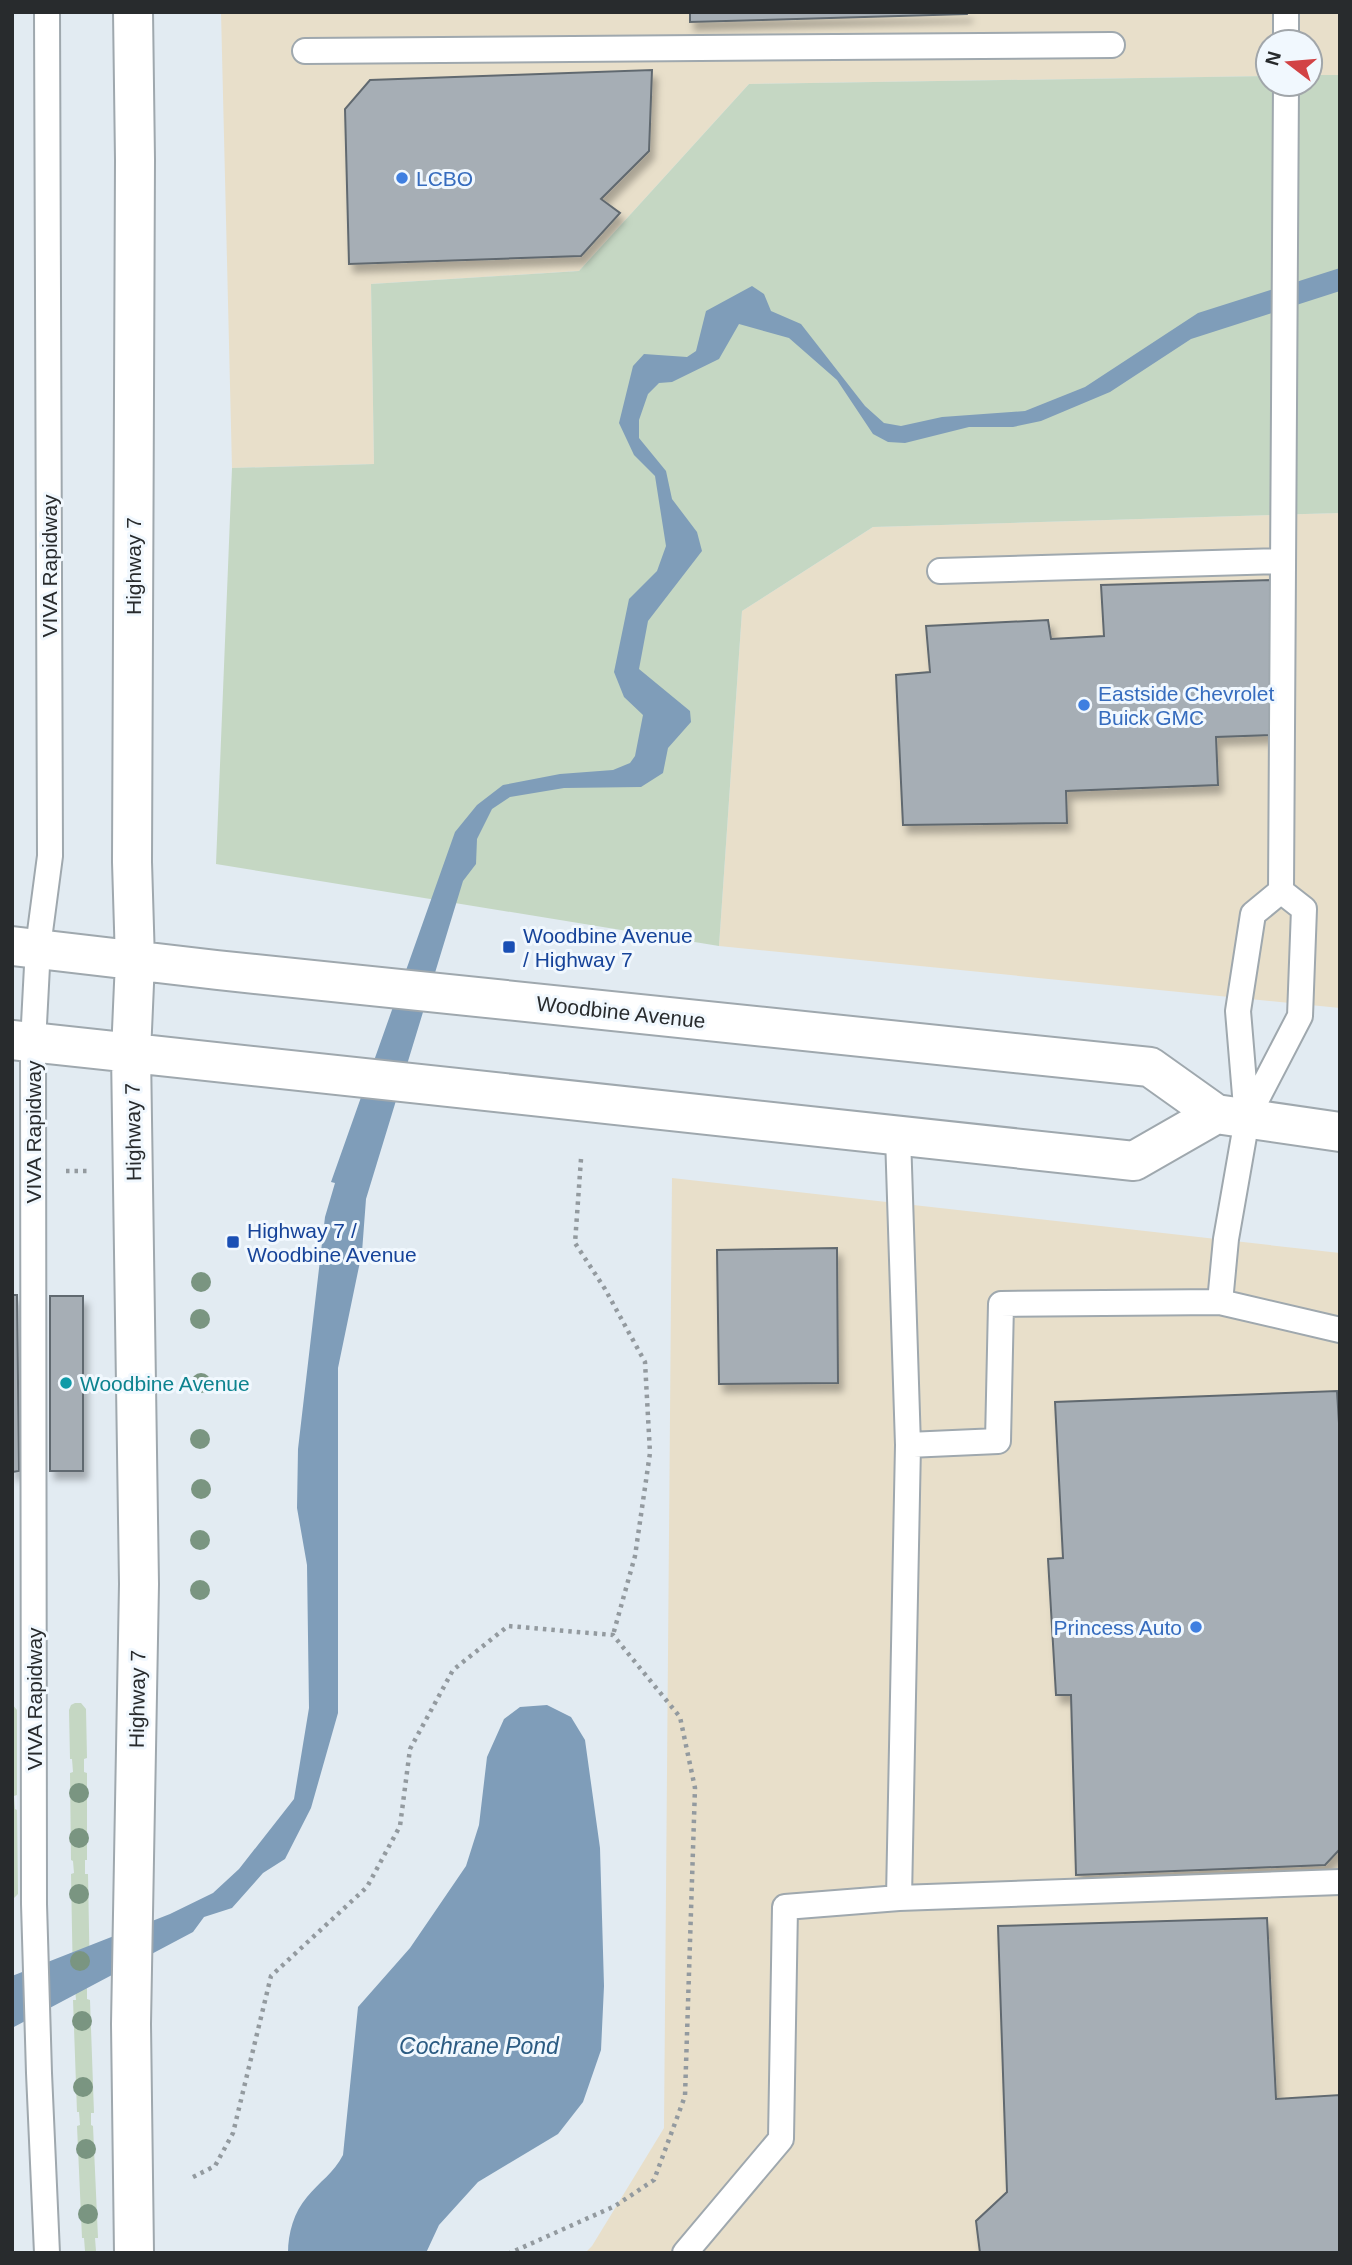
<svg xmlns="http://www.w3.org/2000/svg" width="1352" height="2265" font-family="Helvetica,sans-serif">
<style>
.commercial{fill:#e8dfca}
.green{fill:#c5d7c3}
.water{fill:#7f9db9}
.building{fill:#a6aeb5;stroke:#61696f;stroke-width:2;filter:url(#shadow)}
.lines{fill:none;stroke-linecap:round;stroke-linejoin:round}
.lane-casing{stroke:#9fa8ae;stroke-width:28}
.primary-casing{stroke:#9fa8ae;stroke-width:42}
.path{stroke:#939a9f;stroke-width:4.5;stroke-dasharray:3.5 5;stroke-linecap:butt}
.lane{stroke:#fff;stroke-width:24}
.primary{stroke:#fff;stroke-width:38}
.tree{fill:#7a9581}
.shop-dot{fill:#3f7fe0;stroke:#f1f8fe;stroke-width:2.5}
.transit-dot{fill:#1a4fb4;stroke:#f1f8fe;stroke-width:2.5}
.culture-dot{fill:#0f9aa8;stroke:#f1f8fe;stroke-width:2.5}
.labels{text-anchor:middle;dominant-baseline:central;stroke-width:6;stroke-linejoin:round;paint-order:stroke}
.shop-label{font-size:21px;fill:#366cbe;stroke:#f1f8fe;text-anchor:start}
.street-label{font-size:21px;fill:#282b2d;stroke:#f1f8fe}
.transit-label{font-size:21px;fill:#164399;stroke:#f1f8fe;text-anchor:start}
.culture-label{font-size:21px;fill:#0d838f;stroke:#f1f8fe;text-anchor:start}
.water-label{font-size:23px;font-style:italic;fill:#2b5b82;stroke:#f1f8fe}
</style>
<defs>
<filter id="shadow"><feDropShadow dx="4.5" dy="8" stdDeviation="3.5" flood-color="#0004"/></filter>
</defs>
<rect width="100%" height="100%" fill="#e2ebf2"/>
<path class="commercial" d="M221 12H1340V75H1310V42H1268V76L749 84 579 271 371 284 374 464 232 468Z
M1340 513V1008L719 946 742 611 873 527Z
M672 1178 1340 1253V2253H585L592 2246 664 2128Z"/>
<path class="green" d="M1310 75H1340V513L873 527 742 611 719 946 216 864 232 468 374 464 371 284 579 271 749 84 1268 76V84H1310Z
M75 1703H81L86 1709 87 1758 84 1759V1772L87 1773V1860H85V1874H88L90 1986 87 1987V1999L90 2000 94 2113H91V2125L93 2126 98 2238H95L96 2251 98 2253 82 2252 85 2251 84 2238H82L77 2126 80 2125 79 2112H77L73 2000H76L75 1987 73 1986 71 1874 74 1873 73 1861 71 1860 70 1773 73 1772 72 1759H70L69 1710 71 1705Z
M12 1704 17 1710V1795L14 1796 15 1809 17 1810 18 1894 13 1899Z"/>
<path class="water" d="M1340 268V291L1191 339 1110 392 1041 421 1013 427H969L905 443 888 442 873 434 837 380 789 338 739 324 719 359 672 382 659 383 648 394 639 420V438L666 471 672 499 697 532 702 551 648 621 639 669 690 711 691 722 668 748 663 773 641 787 564 788 510 797 492 809 477 839 476 864 463 881 366 1199 362 1252 338 1368V1713L311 1808 285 1859 263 1873 232 1908 204 1917 193 1932 12 2028V1976L170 1914 213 1893 239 1869 294 1799 309 1708 307 1565 297 1508 298 1449 325 1217 335 1183 331 1182 455 832 477 805 503 785 560 774 613 770 630 763 635 756 643 715 624 697 614 672 629 599 657 571 666 546 655 476 634 455 619 423 633 366 644 354 687 357 696 351 706 311 752 286 764 294 771 311 801 324 865 406 884 423 901 426 942 417 1025 411 1085 387 1198 313Z
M547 1705 571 1717 585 1740 600 1848 604 1986 601 2050 583 2102 558 2134 478 2182 439 2225 426 2253H288C288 2233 294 2212 307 2197 319 2182 334 2173 343 2155L358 2007 410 1948 466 1866 479 1825 487 1757 504 1719 520 1707Z"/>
<path class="building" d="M690 12H968L967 14 690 22Z
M652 70 649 151 601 199 620 213 581 256 349 264 345 109 370 80Z
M1271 580 1272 735 1216 737 1218 785 1066 791 1067 823 903 825 896 675 930 672 926 626 1048 620 1051 639 1104 636 1101 585Z
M837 1248 838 1383 719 1384 717 1250Z
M12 1295H17L19 1471 12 1472Z
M50 1296H83V1471H50Z
M1337 1391 1340 1439V1849L1325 1865 1076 1875 1071 1695H1056L1048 1559 1063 1558 1055 1402Z
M1267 1918 1276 2099 1340 2095V2253H980L976 2221 1007 2192 998 1926Z"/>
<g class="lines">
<g class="lane-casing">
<path id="lane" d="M47 12 50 856 38 947 33 1043 34 1904 39 2073 47 2253
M1286 42V12
M305 51 1112 45
M940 571 1283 561
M1281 891 1286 84
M1281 891 1253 914 1238 1011 1247 1119 1226 1239 1220 1302 1340 1330
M1247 1118 1300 1016 1304 909 1281 891
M898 1136 908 1445 899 1898 1340 1882
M908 1445 998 1441 1001 1304 1220 1302
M685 2253 781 2139 785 1907 899 1898"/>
</g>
<g class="primary-casing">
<path id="primary" d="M133 12 135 160 132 862 135 961 131 1053 139 1584 131 2024 134 2253
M12 946 217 970 1150 1067 1216 1114 1340 1132
M12 1040 1134 1161 1216 1114"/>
</g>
<path class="path" d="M581 1159 575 1243 605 1289 645 1362 650 1453 635 1556 613 1635
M66 1171H89
M193 2177 215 2166 233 2133 271 1976 367 1887 400 1826 410 1749 453 1670 508 1626 613 1635 680 1717 695 1788 685 2096 654 2180 615 2206 510 2253"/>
<use href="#lane" class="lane"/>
<use href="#primary" class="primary"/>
</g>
<g class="tree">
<circle cx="201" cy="1282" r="10"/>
<circle cx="200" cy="1319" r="10"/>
<circle cx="201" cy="1383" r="10"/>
<circle cx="200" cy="1439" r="10"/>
<circle cx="201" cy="1489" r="10"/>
<circle cx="200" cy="1540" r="10"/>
<circle cx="200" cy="1590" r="10"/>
<circle cx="79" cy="1793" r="10"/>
<circle cx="79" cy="1838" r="10"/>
<circle cx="79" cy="1894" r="10"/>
<circle cx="80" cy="1961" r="10"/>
<circle cx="82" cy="2021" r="10"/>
<circle cx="83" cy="2087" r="10"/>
<circle cx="86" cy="2149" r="10"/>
<circle cx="88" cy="2214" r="10"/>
</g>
<g class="shop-dot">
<circle cx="402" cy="178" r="7"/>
<circle cx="1084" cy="705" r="7"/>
<circle cx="1196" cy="1627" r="7"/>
</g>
<g class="transit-dot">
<rect x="502" y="940" width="14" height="14" rx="3.5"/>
<rect x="226" y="1235" width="14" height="14" rx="3.5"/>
</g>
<circle class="culture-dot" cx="66" cy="1383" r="7"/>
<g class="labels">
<g class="shop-label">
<text x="416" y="178">LCBO</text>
<text x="1098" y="693">Eastside Chevrolet<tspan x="1098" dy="24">Buick GMC</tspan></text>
<text x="1182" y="1627" text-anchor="end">Princess Auto</text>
</g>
<g class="street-label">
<text transform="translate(49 566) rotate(-90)">VIVA Rapidway</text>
<text transform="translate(133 566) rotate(-90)">Highway 7</text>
<text transform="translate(621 1012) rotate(6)">Woodbine Avenue</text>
<text transform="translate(33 1132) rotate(-90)">VIVA Rapidway</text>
<text transform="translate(133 1132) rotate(-91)">Highway 7</text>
<text transform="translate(34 1699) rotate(-90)">VIVA Rapidway</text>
<text transform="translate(137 1699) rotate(-89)">Highway 7</text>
</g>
<g class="transit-label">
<text x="523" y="935">Woodbine Avenue<tspan x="523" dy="24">/ Highway 7</tspan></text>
<text x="247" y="1230">Highway 7 /<tspan x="247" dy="24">Woodbine Avenue</tspan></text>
</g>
<g class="culture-label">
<text x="80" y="1383">Woodbine Avenue</text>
</g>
<g class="water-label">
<text x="479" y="2046">Cochrane Pond</text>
</g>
</g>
<rect width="1352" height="2265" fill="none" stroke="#282b2d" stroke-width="28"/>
<g transform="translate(1289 63) rotate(286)"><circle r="33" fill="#f1f8fe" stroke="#a1a6aa" stroke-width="2"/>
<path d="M0-5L12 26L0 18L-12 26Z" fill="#d24345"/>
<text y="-10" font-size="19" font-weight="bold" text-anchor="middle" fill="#282b2d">N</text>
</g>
</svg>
